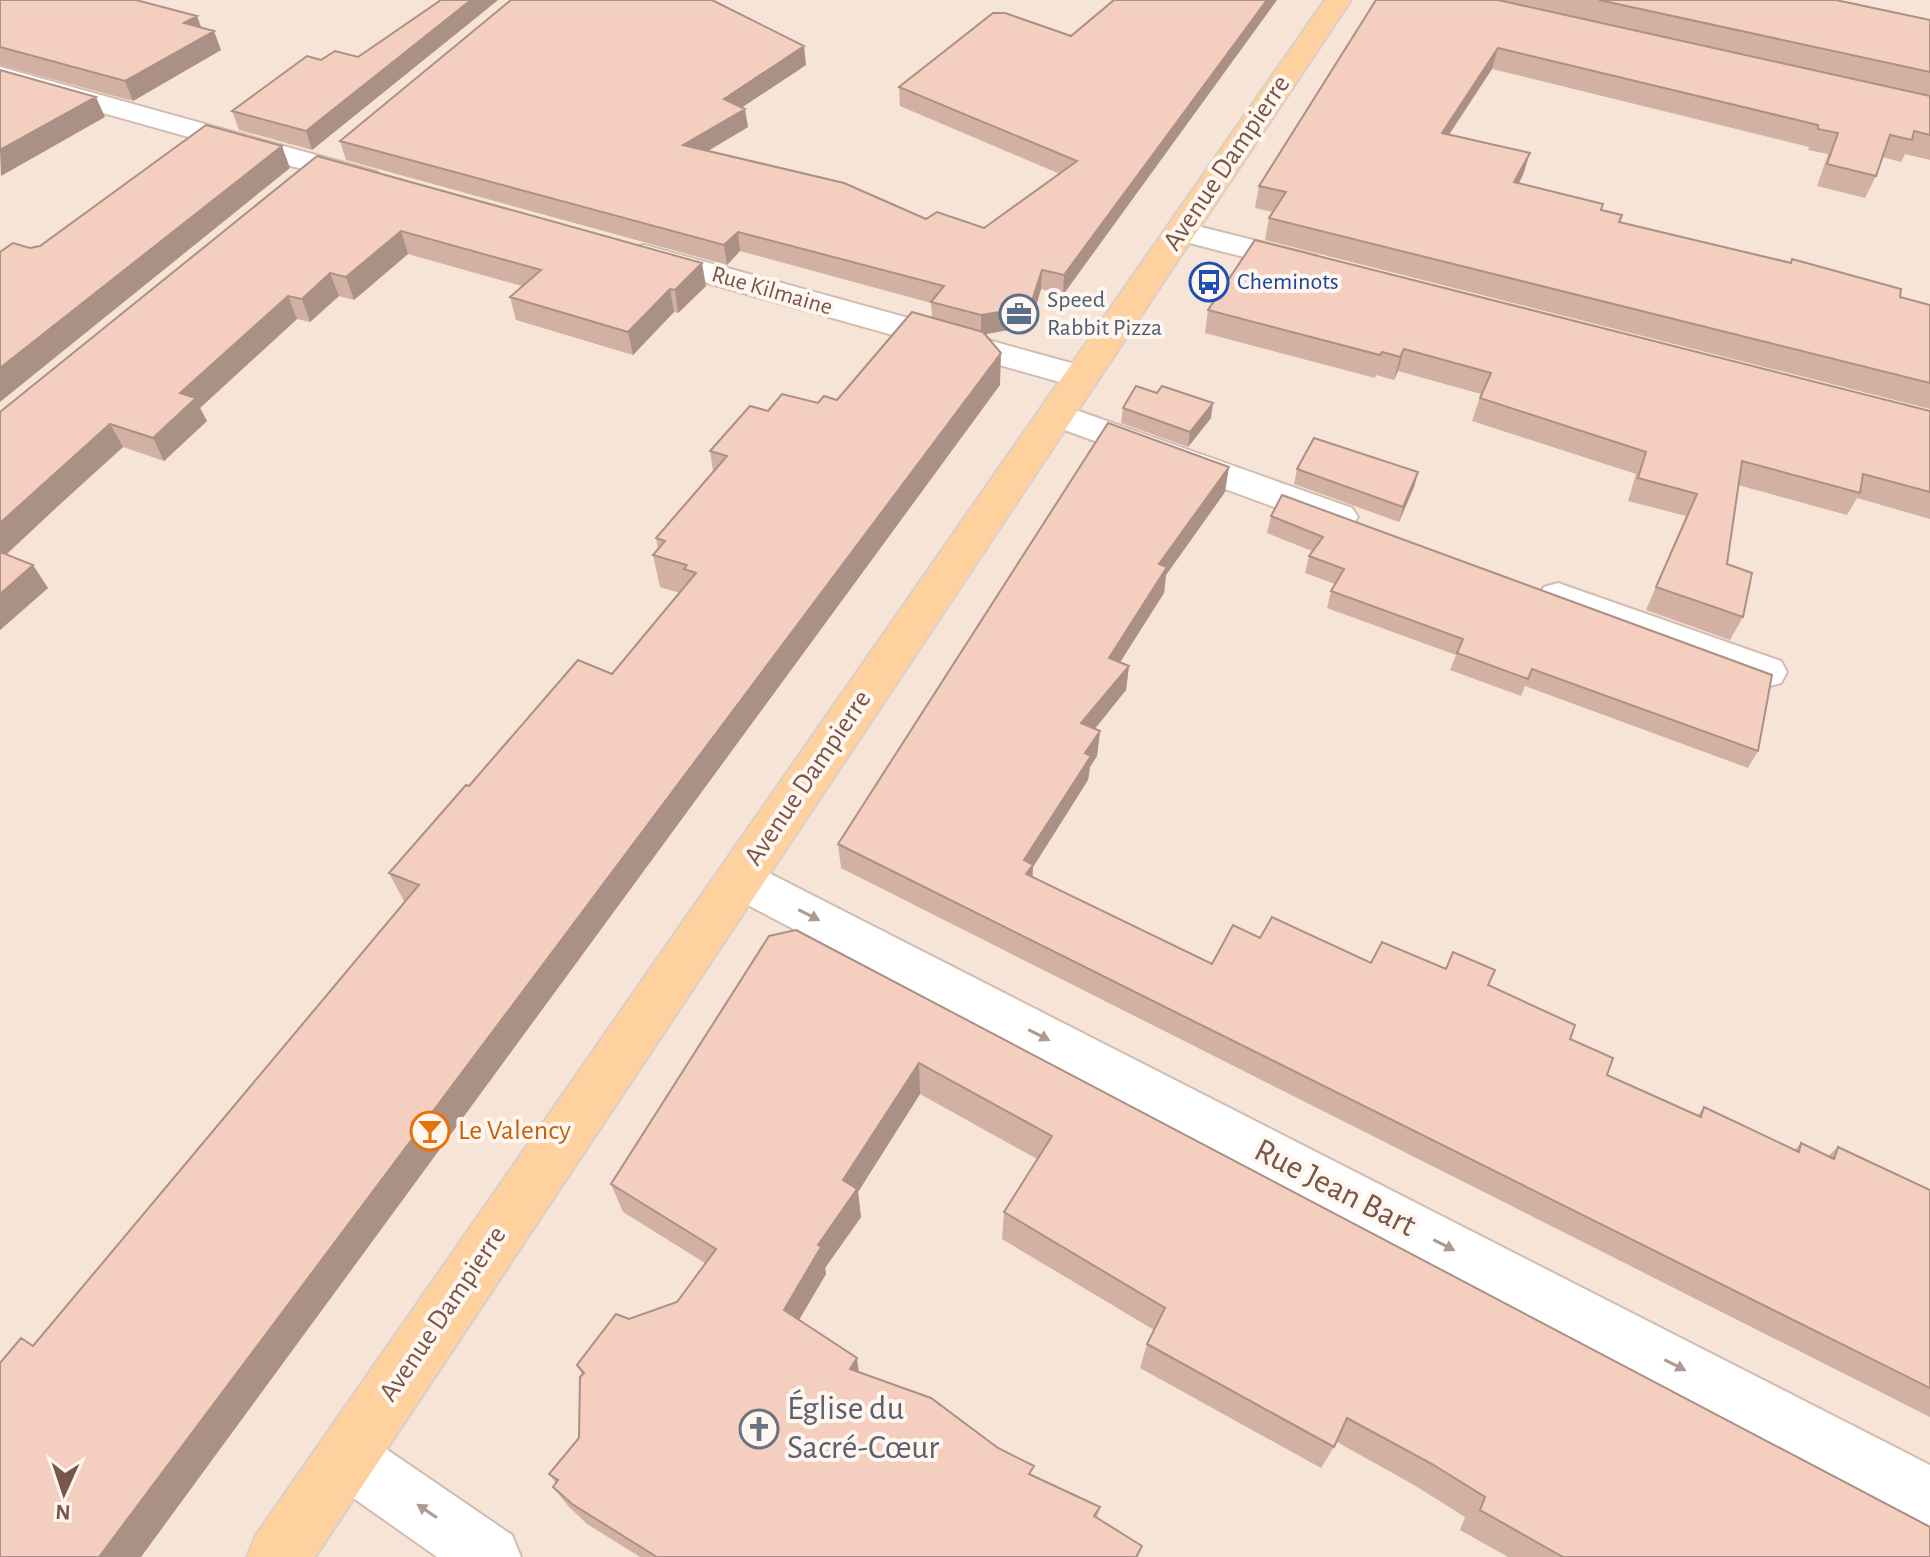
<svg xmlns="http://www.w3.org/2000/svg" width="1930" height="1557" font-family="'Alegreya Sans',sans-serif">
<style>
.residential{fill:#f6e4d6}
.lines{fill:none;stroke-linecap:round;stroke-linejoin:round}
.minor-casing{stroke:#d3bcaf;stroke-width:4}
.major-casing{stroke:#d9d0cc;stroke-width:4}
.minor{fill:#fff;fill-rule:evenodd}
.major{fill:#fed19e;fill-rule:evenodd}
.wall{fill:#d2b1a3}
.shaded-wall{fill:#ab9085}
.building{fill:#f4cebe;stroke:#ab9085;stroke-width:2}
.oneway{fill:#af9a92}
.labels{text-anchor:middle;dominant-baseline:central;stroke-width:8;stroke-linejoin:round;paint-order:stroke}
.far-transit-label{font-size:24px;fill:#164399;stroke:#fff7ef;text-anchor:start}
.far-street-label{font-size:24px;fill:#79564a;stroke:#fff7ef}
.far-service-label{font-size:24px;fill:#4e5e75;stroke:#fff7ef;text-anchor:start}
.street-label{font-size:28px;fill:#79564a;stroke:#fff7ef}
.food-label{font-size:28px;fill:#c56008;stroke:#fff7ef;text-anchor:start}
.near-street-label{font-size:34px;fill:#79564a;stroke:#fff7ef}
.near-worship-label{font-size:34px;fill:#5b616d;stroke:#fff7ef;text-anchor:start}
</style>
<rect width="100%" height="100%" fill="#fdf3e8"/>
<path class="residential" d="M0 0H1930V1557H0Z"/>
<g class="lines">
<g class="minor-casing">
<path id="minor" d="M0 67 377 172 381 178 377 184 366 187 0 84Z
M1181 222 1317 256 1322 263 1317 270 1306 273 1170 238 1165 231 1170 224Z
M644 245 1093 369 1098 377 1093 385 1081 388 633 262 628 255 633 248Z
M1056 403 1352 508 1358 517 1352 526 1339 530 1326 526 1043 422 1038 414 1043 406Z
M1558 583 1781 661 1787 672 1781 683 1766 687 1544 607 1538 597 1544 587Z
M739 860 755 866 1930 1465V1527L723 892 716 879 723 866Z
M346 1427 367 1436 512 1535 521 1557H437L325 1478 316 1457 325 1436Z"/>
</g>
<g class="major-casing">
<path id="major" d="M1325 0H1351L315 1557H247L256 1535Z"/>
</g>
<use href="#minor" class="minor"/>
<use href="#major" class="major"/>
</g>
<path class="wall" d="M0 0 197 16 201 28 221 50 133 101 0 65Z
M441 0H498L312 150 239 130 232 111 321 60 358 57Z
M1114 0 1063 295 1041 289 1030 326 985 334 1000 385 33 1346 405 903 389 873 469 786 612 674 680 593 660 587 653 555 658 549 656 538 713 471 710 451 768 411 837 400 932 317 931 303 740 251 727 265 346 160 340 141 806 65 742 107 748 127 708 151 926 219 984 228 1060 174 900 106 899 87 1071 36Z
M1376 0 1930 96V160L1905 154 1901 162 1882 157 1876 176 1865 198 1817 186 1828 154 1808 150 1809 147 1492 69 1449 135 1523 175 1519 183 1601 210 1619 222 1790 263 1792 259 1900 297 1930 305V409L1265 240 1269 218 1273 212 1255 208 1259 186Z
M1499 0H1836L1930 20V96Z
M317 156 706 286 678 313 674 312 633 355 516 320 510 297 522 286 408 254 354 300 339 296 310 322 297 319 200 408 207 421 164 461 123 447 58 506 6 555 48 588 0 630V412Z
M1208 310 1930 411V519L1857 498 1847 515 1738 485 1727 564 1743 617 1730 640 1646 610 1686 516 1628 501 1636 474 1472 421 1481 394 1398 371 1394 380 1376 375 1375 378 1205 333Z
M1123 408 1211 418 1188 447 1121 423Z
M1297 469 1418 472 1414 487 1399 522 1294 484Z
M1225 492 1166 575 1164 593 1120 662 1129 666 1126 690 1095 729 1100 731 1097 756 1090 767 1088 780 1033 867 1032 877 1212 964 1260 938 1371 963 1446 969 1488 985 1570 1039 1607 1075 1697 1116 1704 1107 1795 1150 1801 1143 1828 1156 1838 1147 1930 1190V1417L841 868 838 844Z
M1282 495 1758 751 1748 768 1525 686 1521 696 1450 670 1456 655 1327 608 1331 591 1335 584 1305 573 1309 556 1312 551 1267 533 1271 516Z
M769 936 1930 1557H1508L1460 1530 1465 1517 1414 1485 1337 1442 1321 1468 1140 1368 1147 1344 1154 1330 1002 1239 1004 1212 1037 1159 920 1094 858 1192 861 1217 825 1268 826 1274 799 1320 859 1372 1032 1475 1100 1507 1097 1518 1142 1546 1138 1557H640L587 1524 569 1507 553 1487 556 1483 549 1474 579 1438 582 1374 577 1365 629 1319 677 1302 705 1263 623 1212 611 1184Z"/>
<path class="shaded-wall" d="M471 0H498L312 150 306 131Z
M1267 0H1277L1063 295 1064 275Z
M197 16 204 35 184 23Z
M214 31 221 50 133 101 125 81Z
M804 46 806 65 726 118 724 99Z
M1498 48 1492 69 1436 154 1442 133Z
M96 97 105 117 1 176 0 150Z
M745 109 748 127 686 164 683 145Z
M282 146 290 168 0 402V368Z
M1530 153 1523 175 1507 204 1514 182Z
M401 231 408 254 354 300 346 277Z
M738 232 740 251 727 265 724 245Z
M702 263 706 286 678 313 675 290Z
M1042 270 1041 289 1030 326 981 335V315Z
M330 273 339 296 310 322 302 299Z
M670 289 674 312 633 355 628 332Z
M288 296 297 319 200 408 207 421 164 461 153 438 180 393Z
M1404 349 1398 371 1394 380 1400 357Z
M1001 353 1000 385 141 1557H99Z
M1213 403 1211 418 1188 447 1190 432Z
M110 424 123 447 58 506 0 560V523Z
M1229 467 1225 492 1166 575 1164 593 1107 683 1109 658 1159 564Z
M1418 472 1414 487 1399 522 1403 507Z
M33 565 48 588 0 630V594Z
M1129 666 1126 690 1079 748 1081 723Z
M1100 731 1097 756 1090 767 1088 780 1033 867 1032 888 1025 897 1024 860 1085 753Z
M919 1063 920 1094 858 1192 861 1217 825 1268 826 1274 790 1335 784 1310 818 1245 843 1180Z
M857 1358 860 1382 850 1369Z"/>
<path class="building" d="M0 0H136L197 16 184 23 214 31 125 81 0 47Z
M441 0H471L306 131 232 111 307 56 321 60 335 51 358 57Z
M511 0H712L804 46 724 99 745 109 683 145 844 183 926 219 937 212 984 228 1077 161 899 87 993 13H1005L1071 36 1114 0H1267L1064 275 1042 270 1030 307 981 315 931 302 944 286 738 232 724 245 340 141Z
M1376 0H1498L1930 96V135L1914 131 1912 140 1890 135 1876 176 1827 164 1838 133 1818 129V125L1498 48 1442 133 1530 153 1514 182 1603 204 1601 210 1622 215 1619 222 1791 263 1792 259 1901 289 1900 297 1930 305V383L1269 218 1286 192 1259 186Z
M1599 0H1836L1930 20V72Z
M0 70 96 97 0 150Z
M206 125 282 146 0 368V252L13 243 30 248 40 246Z
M317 156 702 263 675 290 670 289 628 332 510 297 541 270 401 231 346 277 330 273 302 299 288 296 180 393 196 398 153 438 110 424 0 523V412Z
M1255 240 1930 411V492L1863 474 1860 493 1742 461 1727 564 1752 573 1743 617 1656 587 1697 494 1638 478 1646 452 1480 398 1491 373 1404 349 1400 357 1382 352 1380 355 1208 310Z
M912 312 983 332 1001 353 99 1557H0V1363L21 1338 33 1346 419 885 389 873 466 785 469 786 578 660 612 674 696 573 684 569 687 565 653 555 665 541 656 538 727 456 710 451 750 406 768 411 782 394 818 403 824 396 837 400Z
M1136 386 1157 393 1162 386 1213 403 1190 432 1123 408Z
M1108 423 1229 467 1159 564 1167 567 1109 658 1129 666 1081 723 1100 731 1085 753 1091 756 1024 860 1033 865 1026 874 1212 964 1233 925 1260 938 1272 917 1371 963 1382 942 1446 969 1453 952 1495 970 1488 985 1575 1025 1570 1039 1613 1058 1607 1075 1701 1117 1704 1107 1799 1152 1801 1143 1834 1159 1838 1147 1930 1190V1388L838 844Z
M1314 438 1418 472 1403 507 1297 469Z
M1282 495 1772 675 1758 751 1532 669 1528 679 1457 653 1463 639 1331 591 1344 569 1309 556 1323 537 1271 516Z
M0 552 33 565 0 594Z
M796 930 1930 1527V1557H1563L1480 1510 1485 1497 1432 1464 1347 1418 1334 1447 1147 1344 1165 1308 1004 1212 1052 1136 919 1063 843 1180 857 1189 818 1245 821 1247 784 1310 857 1358 850 1369 931 1398 998 1448 1034 1466 1029 1474 1100 1507 1094 1516 1142 1546 1136 1557H657L572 1504 553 1487 558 1480 549 1474 579 1438 580 1377 584 1373 577 1365 616 1314 629 1319 677 1302 716 1249 611 1184 769 936Z"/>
<defs><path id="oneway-solid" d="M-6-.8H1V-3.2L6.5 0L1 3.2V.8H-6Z" transform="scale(2)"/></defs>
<g class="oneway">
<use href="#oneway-solid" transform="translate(809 915) rotate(27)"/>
<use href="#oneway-solid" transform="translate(1039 1035) rotate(27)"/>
<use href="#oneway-solid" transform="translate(1444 1245) rotate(27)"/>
<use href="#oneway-solid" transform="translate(1675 1365) rotate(27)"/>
<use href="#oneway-solid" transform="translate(427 1511) rotate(-146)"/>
</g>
<defs>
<g id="bus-ring" transform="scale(2)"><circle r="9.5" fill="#fff7ef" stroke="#1a4fb4" stroke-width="1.5"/><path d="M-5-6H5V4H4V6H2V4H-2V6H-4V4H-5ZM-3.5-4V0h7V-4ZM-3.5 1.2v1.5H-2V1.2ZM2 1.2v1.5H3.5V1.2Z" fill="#1a4fb4"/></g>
<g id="office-ring" transform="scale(2)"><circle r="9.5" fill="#fff7ef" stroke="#5c6f8a" stroke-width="1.5"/><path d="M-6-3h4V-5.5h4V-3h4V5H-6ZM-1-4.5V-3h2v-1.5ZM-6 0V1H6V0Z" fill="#5c6f8a"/></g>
<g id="bar-ring" transform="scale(2)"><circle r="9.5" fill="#fff7ef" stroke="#e8710a" stroke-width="1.5"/><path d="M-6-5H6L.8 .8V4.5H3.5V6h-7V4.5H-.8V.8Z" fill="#e8710a"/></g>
<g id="church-ring" transform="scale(2)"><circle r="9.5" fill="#fff7ef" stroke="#6b7280" stroke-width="1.5"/><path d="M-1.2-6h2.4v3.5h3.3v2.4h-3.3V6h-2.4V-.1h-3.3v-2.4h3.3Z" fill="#6b7280"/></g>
</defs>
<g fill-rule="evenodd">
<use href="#bus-ring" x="1209" y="282"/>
<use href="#office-ring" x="1019" y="314"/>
<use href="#bar-ring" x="430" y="1131"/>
<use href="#church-ring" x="759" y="1429"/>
</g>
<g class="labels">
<g class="far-transit-label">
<text x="1237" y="282">Cheminots</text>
</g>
<g class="far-street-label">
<text transform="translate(772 291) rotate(16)">Rue Kilmaine</text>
</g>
<g class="far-service-label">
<text x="1047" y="300">Speed<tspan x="1047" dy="28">Rabbit Pizza</tspan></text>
</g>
<g class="street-label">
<text transform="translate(1227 163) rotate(-56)">Avenue Dampierre</text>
<text transform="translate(808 778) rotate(-56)">Avenue Dampierre</text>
<text transform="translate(443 1314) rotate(-56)">Avenue Dampierre</text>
</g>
<g class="food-label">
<text x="458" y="1131">Le Valency</text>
</g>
<g class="near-street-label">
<text transform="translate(1335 1188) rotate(27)">Rue Jean Bart</text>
</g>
<g class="near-worship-label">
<text x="787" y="1409">Église du<tspan x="787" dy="39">Sacré-Cœur</tspan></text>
</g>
</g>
<g transform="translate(64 1493) rotate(183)" stroke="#fff7ef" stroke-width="6" paint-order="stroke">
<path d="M0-6L14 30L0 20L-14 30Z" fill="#79564a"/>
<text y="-12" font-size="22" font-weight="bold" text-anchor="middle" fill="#79564a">N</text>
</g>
</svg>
